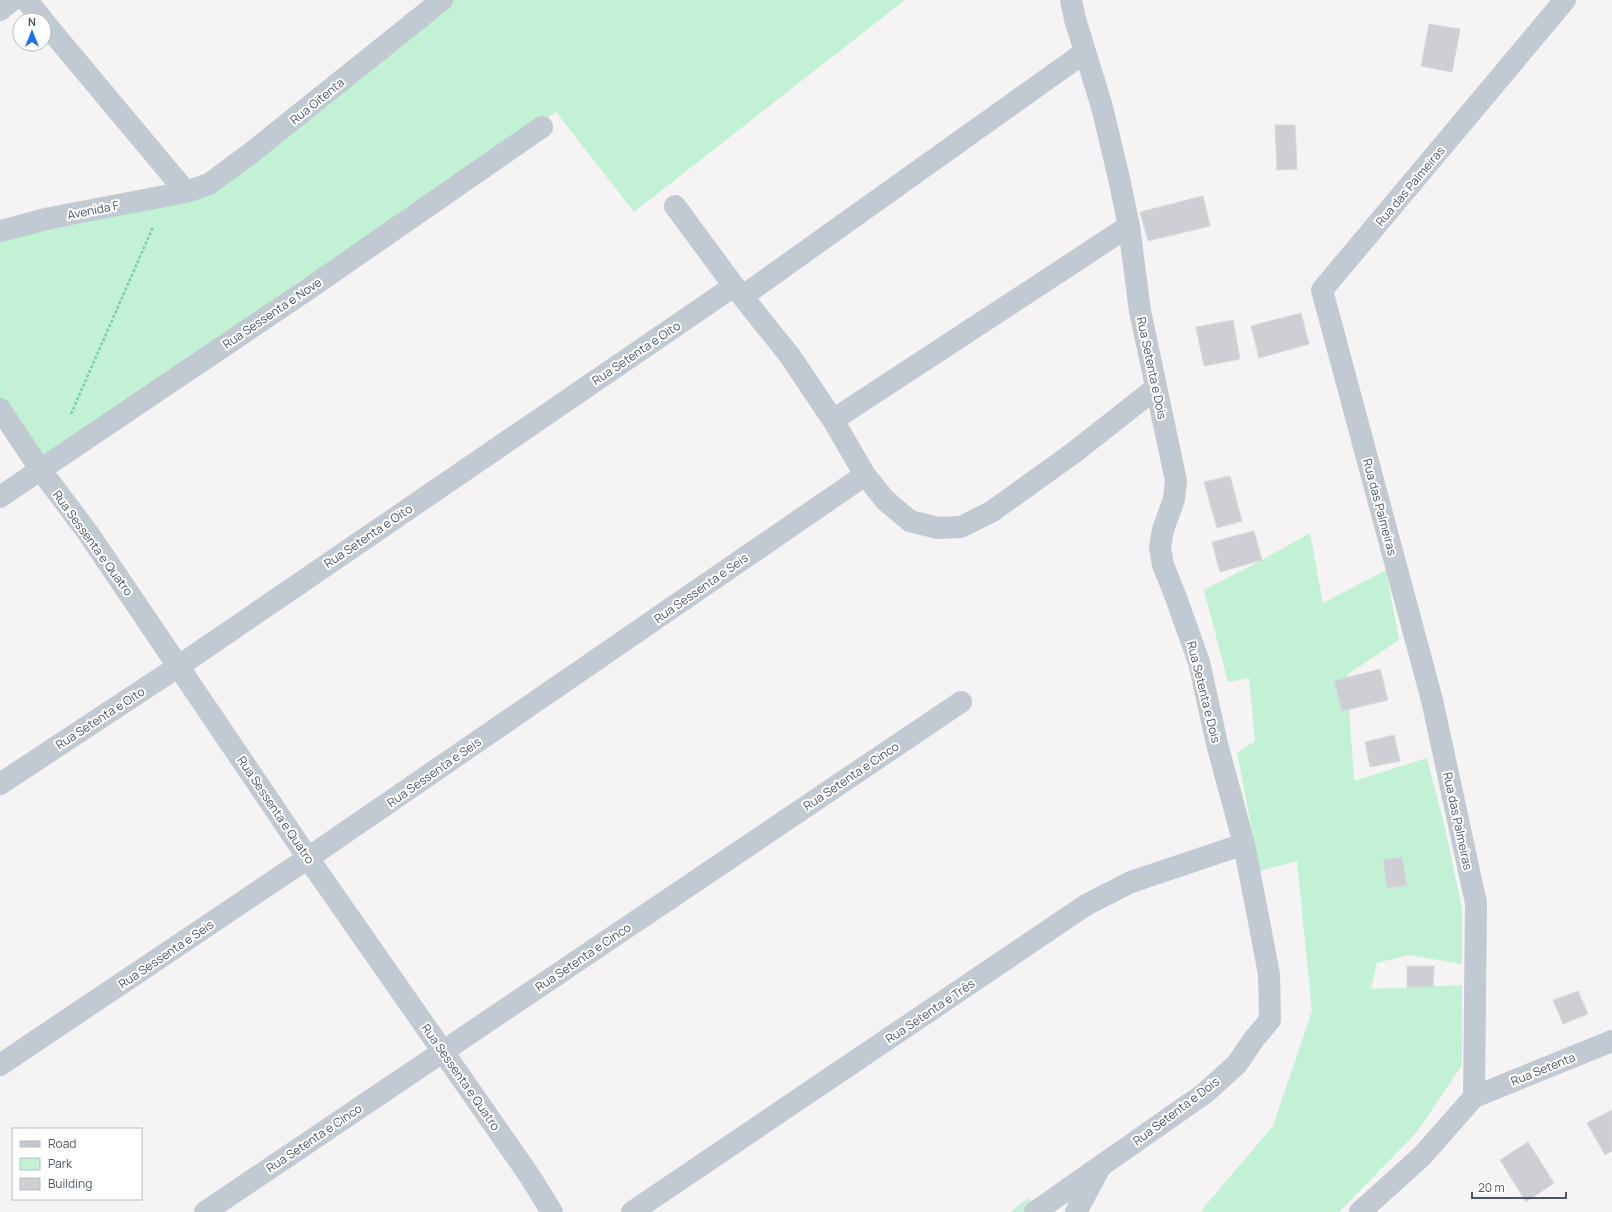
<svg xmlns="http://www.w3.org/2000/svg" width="1612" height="1212" font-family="Manrope,sans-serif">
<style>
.green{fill:#c3f1d5}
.building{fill:#cdcfd5;stroke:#d7d9de}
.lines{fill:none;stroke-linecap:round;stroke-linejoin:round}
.path{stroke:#7ad0a6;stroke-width:2.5;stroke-dasharray:3 2;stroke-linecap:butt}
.minor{stroke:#c1cad2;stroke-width:22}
.tertiary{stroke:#c1cad2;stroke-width:22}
.labels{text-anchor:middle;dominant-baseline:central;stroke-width:4;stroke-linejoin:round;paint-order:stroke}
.street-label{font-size:12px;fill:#4a5661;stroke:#fff}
</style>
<rect width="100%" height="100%" fill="#f5f3f3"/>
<path class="green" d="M441 0H905L634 212 556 112 42 464 0 401V228L200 189Z
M1310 533 1323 603 1386 570 1399 640 1347 675 1354 781 1427 758 1446 832 1462 909V964L1409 955 1377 963 1371 989 1462 985V1065L1417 1132 1339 1212H1200L1273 1126 1312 1011 1297 861 1260 871 1237 753 1255 741 1249 678 1228 682 1204 590 1262 560Z
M1029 1198 1037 1212H1010Z"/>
<path class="building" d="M1429 24 1460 29 1452 72 1421 66Z
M1275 125H1295L1297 169 1277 170Z
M1203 196 1210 226 1148 241 1140 212Z
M1301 313 1309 344 1259 358 1251 326Z
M1233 320 1240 359 1204 366 1196 327Z
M1230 476 1242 521 1217 528 1204 482Z
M1254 531 1262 560 1220 572 1212 542Z
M1380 669 1388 700 1342 711 1334 681Z
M1394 735 1400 761 1370 767 1365 742Z
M1402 857 1407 885 1387 888 1383 860Z
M1407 966H1434L1433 987H1407Z
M1578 991 1588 1014 1563 1024 1553 1000Z
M1612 1110V1151L1605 1155 1587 1123Z
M1528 1142 1554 1183 1526 1202 1500 1160Z"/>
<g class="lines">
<path class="path" d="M71 414 153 227"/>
<path class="minor" d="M675 206 734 286 790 356 833 420 865 475 885 500 910 521 938 528 961 527 991 512 1072 454 1156 388
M743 296 1085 52
M0 409 40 469 88 533 308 858 529 1175 552 1212
M833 420 1129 226
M0 497 307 290 542 127
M0 784 179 666 734 286
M0 1065 308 858 865 475
M1474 1097 1476 903 1432 700 1322 290 1565 0
M205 1212 961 702
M632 1212 1086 905 1131 882 1244 844
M1035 1212 1205 1093 1237 1064 1254 1039 1270 1020 1269 974 1244 844 1217 744 1199 662 1175 595 1163 565 1160 547 1163 530 1174 499 1176 481 1140 311 1129 226 1118 174 1102 107 1075 19 1071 0
M1076 1212 1098 1171
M1360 1212 1422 1156 1474 1097 1612 1041"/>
<path class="tertiary" d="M26 0 43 20
M0 10 12 0
M44 22 186 192
M0 231 50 218 186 192 209 184 251 153 442 0"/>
</g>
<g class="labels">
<g class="street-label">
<text transform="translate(317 101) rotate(-39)">Rua Oitenta</text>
<text transform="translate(1410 186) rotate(-50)">Rua das Palmeiras</text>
<text transform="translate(93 210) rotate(-11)">Avenida F</text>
<text transform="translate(272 313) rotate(-34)">Rua Sessenta e Nove</text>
<text transform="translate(636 353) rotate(-34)">Rua Setenta e Oito</text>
<text transform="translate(1152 368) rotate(78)">Rua Setenta e Dois</text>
<text transform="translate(1380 507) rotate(75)">Rua das Palmeiras</text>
<text transform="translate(368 536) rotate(-34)">Rua Setenta e Oito</text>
<text transform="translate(93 543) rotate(54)">Rua Sessenta e Quatro</text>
<text transform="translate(701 588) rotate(-35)">Rua Sessenta e Seis</text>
<text transform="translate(1204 692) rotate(76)">Rua Setenta e Dois</text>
<text transform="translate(100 718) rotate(-33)">Rua Setenta e Oito</text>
<text transform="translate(434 772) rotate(-35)">Rua Sessenta e Seis</text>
<text transform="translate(851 776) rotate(-34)">Rua Setenta e Cinco</text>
<text transform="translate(276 810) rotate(56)">Rua Sessenta e Quatro</text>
<text transform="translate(1458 821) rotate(78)">Rua das Palmeiras</text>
<text transform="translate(166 954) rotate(-34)">Rua Sessenta e Seis</text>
<text transform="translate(583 957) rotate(-34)">Rua Setenta e Cinco</text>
<text transform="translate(930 1011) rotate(-34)">Rua Setenta e Três</text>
<text transform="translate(1543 1069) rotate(-22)">Rua Setenta</text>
<text transform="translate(461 1077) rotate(55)">Rua Sessenta e Quatro</text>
<text transform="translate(1176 1111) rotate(-37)">Rua Setenta e Dois</text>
<text transform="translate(314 1138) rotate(-34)">Rua Setenta e Cinco</text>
</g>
</g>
<rect x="12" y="1128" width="130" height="72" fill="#ffffff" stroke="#b7bbc0"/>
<rect x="20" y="1141" width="20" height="6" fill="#c1cad2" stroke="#b7bbc0"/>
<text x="48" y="1148" font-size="12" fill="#4a5661">Road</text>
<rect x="20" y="1158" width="20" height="12" fill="#c3f1d5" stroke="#b7bbc0"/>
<text x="48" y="1168" font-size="12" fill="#4a5661">Park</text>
<rect x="20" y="1178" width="20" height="12" fill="#cdcfd5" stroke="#b7bbc0"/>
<text x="48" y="1188" font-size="12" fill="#4a5661">Building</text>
<g transform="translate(32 32)"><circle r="19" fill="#ffffff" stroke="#b7bbc0"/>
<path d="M0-3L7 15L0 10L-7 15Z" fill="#1a73e8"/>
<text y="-6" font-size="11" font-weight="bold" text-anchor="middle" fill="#4a5661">N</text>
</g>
<path d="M1472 1192v6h94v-6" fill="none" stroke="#4a5661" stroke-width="2"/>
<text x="1478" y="1192" font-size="12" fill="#4a5661" stroke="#ffffff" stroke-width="3" paint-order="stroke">20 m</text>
</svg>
